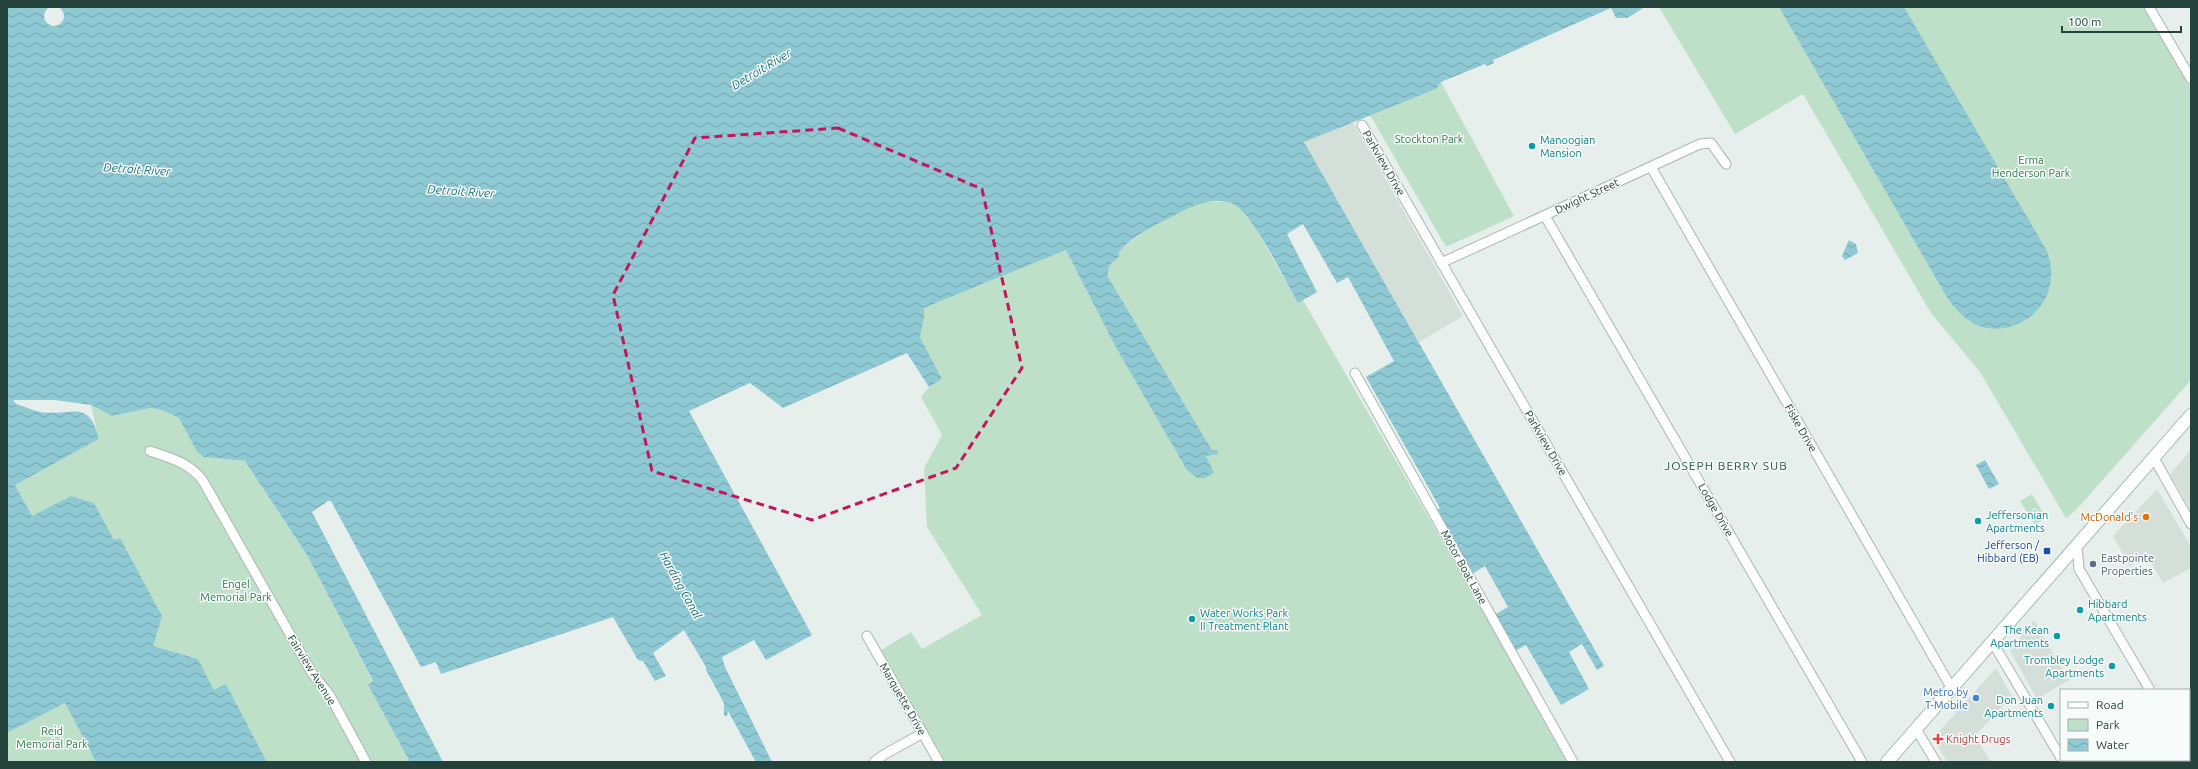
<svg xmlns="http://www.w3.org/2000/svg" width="2198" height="769" font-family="Ubuntu,sans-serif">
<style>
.built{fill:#d4dfda}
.green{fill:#bfe0c8}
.water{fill:url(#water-waves)}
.pier{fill:#e6efeb}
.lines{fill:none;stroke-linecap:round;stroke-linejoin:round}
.street-casing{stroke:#a8b8b2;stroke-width:11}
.secondary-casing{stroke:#a4bbb3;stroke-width:14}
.street{stroke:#fff;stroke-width:9}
.secondary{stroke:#fff;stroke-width:12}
.marked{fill:none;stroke:#c2185b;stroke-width:3;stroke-dasharray:8 5;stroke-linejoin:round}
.culture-dot{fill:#0f9aa8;stroke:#f7fbf9;stroke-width:1.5}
.food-dot{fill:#e8710a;stroke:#f7fbf9;stroke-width:1.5}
.transit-dot{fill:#1a4fb4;stroke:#f7fbf9;stroke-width:1.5}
.service-dot{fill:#5c6f8a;stroke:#f7fbf9;stroke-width:1.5}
.shop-dot{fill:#3f7fe0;stroke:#f7fbf9;stroke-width:1.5}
.health-dot{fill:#e0444e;stroke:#f7fbf9;stroke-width:1.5}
.labels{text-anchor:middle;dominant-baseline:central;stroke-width:3;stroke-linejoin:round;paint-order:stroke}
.park-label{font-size:11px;fill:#2d7a4b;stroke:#f7fbf9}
.culture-label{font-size:11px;fill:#0d838f;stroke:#f7fbf9;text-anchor:start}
.street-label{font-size:11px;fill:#24423a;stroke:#f7fbf9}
.food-label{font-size:11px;fill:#c56008;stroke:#f7fbf9;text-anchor:end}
.transit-label{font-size:11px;fill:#164399;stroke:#f7fbf9;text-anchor:end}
.service-label{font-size:11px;fill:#4e5e75;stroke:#f7fbf9;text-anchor:start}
.shop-label{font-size:11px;fill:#366cbe;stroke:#f7fbf9;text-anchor:end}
.health-label{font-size:11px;fill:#be3a42;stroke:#f7fbf9;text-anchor:start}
.water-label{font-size:12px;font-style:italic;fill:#1c6f80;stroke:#f7fbf9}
.neighbourhood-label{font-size:12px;letter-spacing:1px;fill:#1f5548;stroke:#f7fbf9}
</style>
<defs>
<pattern id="water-waves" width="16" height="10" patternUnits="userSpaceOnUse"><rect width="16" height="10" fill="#8ec9d4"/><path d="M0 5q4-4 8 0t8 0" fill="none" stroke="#74a5ad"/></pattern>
</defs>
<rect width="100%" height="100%" fill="#e6efeb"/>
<path class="built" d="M1353 122 1463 316 1419 342 1304 142Z
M2191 450V511L2170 474Z
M2157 489 2191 547V568L2163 583 2145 553 2130 567 2113 536Z
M2034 620 2069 680 2037 699 2010 651Z
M1996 668 2012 696 1975 736 1991 762H1947L1933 738Z"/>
<path class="green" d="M1659 7H2145L2191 88V380L2076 510 2066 518 1980 372 1931 313 1803 94 1735 134Z
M1441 82 1514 216 1446 247 1370 115 1436 89Z
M1226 202 1235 204 1248 215 1298 303 1303 300 1570 762H945L881 650 911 632 922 649 982 615 927 527 924 468 942 435 921 397 929 387 942 379 920 337 924 318V308L1066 250 1114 344 1142 391 1206 456 1217 450H1212L1108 277C1107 266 1111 263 1119 257V252C1129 239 1182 207 1198 203 1206 201 1217 202 1226 202Z
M91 405 112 416 151 408 162 410 179 418 197 452 204 457 245 461 307 555 373 682 368 685 410 762H267L226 684 214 691 198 659 153 646 120 538 114 540 94 503 71 496 32 517 15 485 99 439Z
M2032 494 2046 518 2035 525 2020 501Z
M65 703 96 762H7V733Z"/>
<path class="water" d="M7 7H1645L1627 18H1616L1611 8 1493 60 1494 63 1487 66 1485 64 1441 82 1436 89 1304 142 1604 666 1597 670 1582 644 1569 652 1589 689 1561 705 1526 645 1515 651 1494 615 1508 607 1485 566 1470 575 1434 512 1440 508 1366 377 1394 361 1348 277 1337 283 1303 224 1287 234 1317 292 1298 303C1287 284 1251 210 1233 204 1213 196 1192 206 1175 215 1156 225 1133 235 1119 252V257C1111 263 1107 266 1108 277L1212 450H1217L1218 454 1206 456 1214 473 1204 478H1197L1187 470 1114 344 1066 250 924 308V318L920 337 942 379 929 387 907 353 783 408 750 383 689 411 812 635 766 660 754 640 722 657 725 667 772 762H756L728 711 727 716H724V703L706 670V667L684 630 653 653 666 676 655 681 643 661 638 660 613 617 441 674 436 662 421 667 331 501H328L312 512 443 762H410L368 685 373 681 307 555 245 461 204 457 197 452 179 418 162 410 151 408 112 416 91 405 55 400H13L16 404C23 406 32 410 40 412 70 417 89 397 99 439L15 485 32 516 71 496 94 503 114 540 120 538 162 616 153 646 198 659 214 690 226 684 267 762H96L65 703 7 733Z
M1779 7H1904L2047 251C2050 260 2052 268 2051 278 2049 314 2008 340 1975 324 1963 318 1956 309 1948 299Z
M1849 240 1856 244 1858 253 1845 260 1842 256Z
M1985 460 1999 484 1989 489 1976 465Z"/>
<path class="pier" d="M44 16a10 10 0 1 1 20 0a10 10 0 1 1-20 0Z"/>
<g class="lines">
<g class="street-casing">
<path id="street" d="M2149 7 2191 79
M1362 125 1730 762
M1651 167 1952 689
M1545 216 1862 762
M1441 263 1700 144 1711 143 1726 164
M1355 373 1573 762
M150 451C171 458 190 463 203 481L312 673 329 694 366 762
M2154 458 2191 524
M2077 546 2079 569 2150 690
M867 636 939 762
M1993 643 2061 758
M1916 729 1936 762
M2189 757 2191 760
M874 762 885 754 923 733"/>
</g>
<g class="secondary-casing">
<path id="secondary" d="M1887 762 2191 415"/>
</g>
<use href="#street" class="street"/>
<use href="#secondary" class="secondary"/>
</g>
<path class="marked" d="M838 128 982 189 1022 368 956 468 812 520 652 471 613 295 695 138Z"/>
<g class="culture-dot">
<circle cx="1532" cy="146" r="4"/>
<circle cx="1978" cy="521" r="4"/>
<circle cx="2080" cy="610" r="4"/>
<circle cx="1192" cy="619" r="4"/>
<circle cx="2057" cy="636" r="4"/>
<circle cx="2112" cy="666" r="4"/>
<circle cx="2051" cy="706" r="4"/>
</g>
<circle class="food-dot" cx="2146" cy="517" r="4"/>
<rect class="transit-dot" x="2043" y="547" width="8" height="8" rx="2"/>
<circle class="service-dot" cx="2093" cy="564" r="4"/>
<circle class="shop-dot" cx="1976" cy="698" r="4"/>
<path class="health-dot" d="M1936 733h4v4h4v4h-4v4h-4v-4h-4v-4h4z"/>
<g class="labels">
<g class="park-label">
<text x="1429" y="139">Stockton Park</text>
<text x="2031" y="160">Erma<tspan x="2031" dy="13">Henderson Park</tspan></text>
<text x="236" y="584">Engel<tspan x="236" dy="13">Memorial Park</tspan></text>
<text x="52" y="731">Reid<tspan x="52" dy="13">Memorial Park</tspan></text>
</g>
<g class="culture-label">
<text x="1540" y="140">Manoogian<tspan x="1540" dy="13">Mansion</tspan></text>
<text x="1986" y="515">Jeffersonian<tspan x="1986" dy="13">Apartments</tspan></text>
<text x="2088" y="604">Hibbard<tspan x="2088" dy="13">Apartments</tspan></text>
<text x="1200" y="613">Water Works Park<tspan x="1200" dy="13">II Treatment Plant</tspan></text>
<text x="2049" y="630" text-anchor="end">The Kean<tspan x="2049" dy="13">Apartments</tspan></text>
<text x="2104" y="660" text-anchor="end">Trombley Lodge<tspan x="2104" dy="13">Apartments</tspan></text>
<text x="2043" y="700" text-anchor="end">Don Juan<tspan x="2043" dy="13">Apartments</tspan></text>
</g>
<g class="street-label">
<text transform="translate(1384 163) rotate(60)">Parkview Drive</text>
<text transform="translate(1587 196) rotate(-25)">Dwight Street</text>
<text transform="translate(1801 428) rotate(60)">Fiske Drive</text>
<text transform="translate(1546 443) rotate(60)">Parkview Drive</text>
<text transform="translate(1716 510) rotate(60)">Lodge Drive</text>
<text transform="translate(1464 567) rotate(61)">Motor Boat Lane</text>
<text transform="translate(312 670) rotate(58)">Fairview Avenue</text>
<text transform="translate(903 699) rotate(60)">Marquette Drive</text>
</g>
<g class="food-label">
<text x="2138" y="517">McDonald's</text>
</g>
<g class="transit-label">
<text x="2039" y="545">Jefferson /<tspan x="2039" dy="13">Hibbard (EB)</tspan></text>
</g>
<g class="service-label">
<text x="2101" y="558">Eastpointe<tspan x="2101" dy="13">Properties</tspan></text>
</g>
<g class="shop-label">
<text x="1968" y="692">Metro by<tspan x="1968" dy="13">T-Mobile</tspan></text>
</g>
<g class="health-label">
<text x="1946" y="739">Knight Drugs</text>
</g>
<g class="water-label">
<text transform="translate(761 69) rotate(-31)">Detroit River</text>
<text transform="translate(137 169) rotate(4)">Detroit River</text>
<text transform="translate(461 191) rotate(4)">Detroit River</text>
<text transform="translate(681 585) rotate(61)">Harding Canal</text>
</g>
<g class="neighbourhood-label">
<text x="1726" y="465">JOSEPH BERRY SUB</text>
</g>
</g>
<rect width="2198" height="769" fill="none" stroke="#24423a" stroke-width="16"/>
<rect x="2060" y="689" width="130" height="72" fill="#f7fbf9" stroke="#a3b1ad"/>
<rect x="2068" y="702" width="20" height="6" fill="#ffffff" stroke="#a3b1ad"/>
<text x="2096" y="709" font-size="12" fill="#24423a">Road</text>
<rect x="2068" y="719" width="20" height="12" fill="#bfe0c8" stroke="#a3b1ad"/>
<text x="2096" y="729" font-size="12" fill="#24423a">Park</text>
<rect x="2068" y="739" width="20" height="12" fill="url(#water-waves)" stroke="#a3b1ad"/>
<text x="2096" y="749" font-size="12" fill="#24423a">Water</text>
<path d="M2062 26v6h119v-6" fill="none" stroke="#24423a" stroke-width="2"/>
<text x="2068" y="26" font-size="12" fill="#24423a" stroke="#f7fbf9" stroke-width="3" paint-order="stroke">100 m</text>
</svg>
